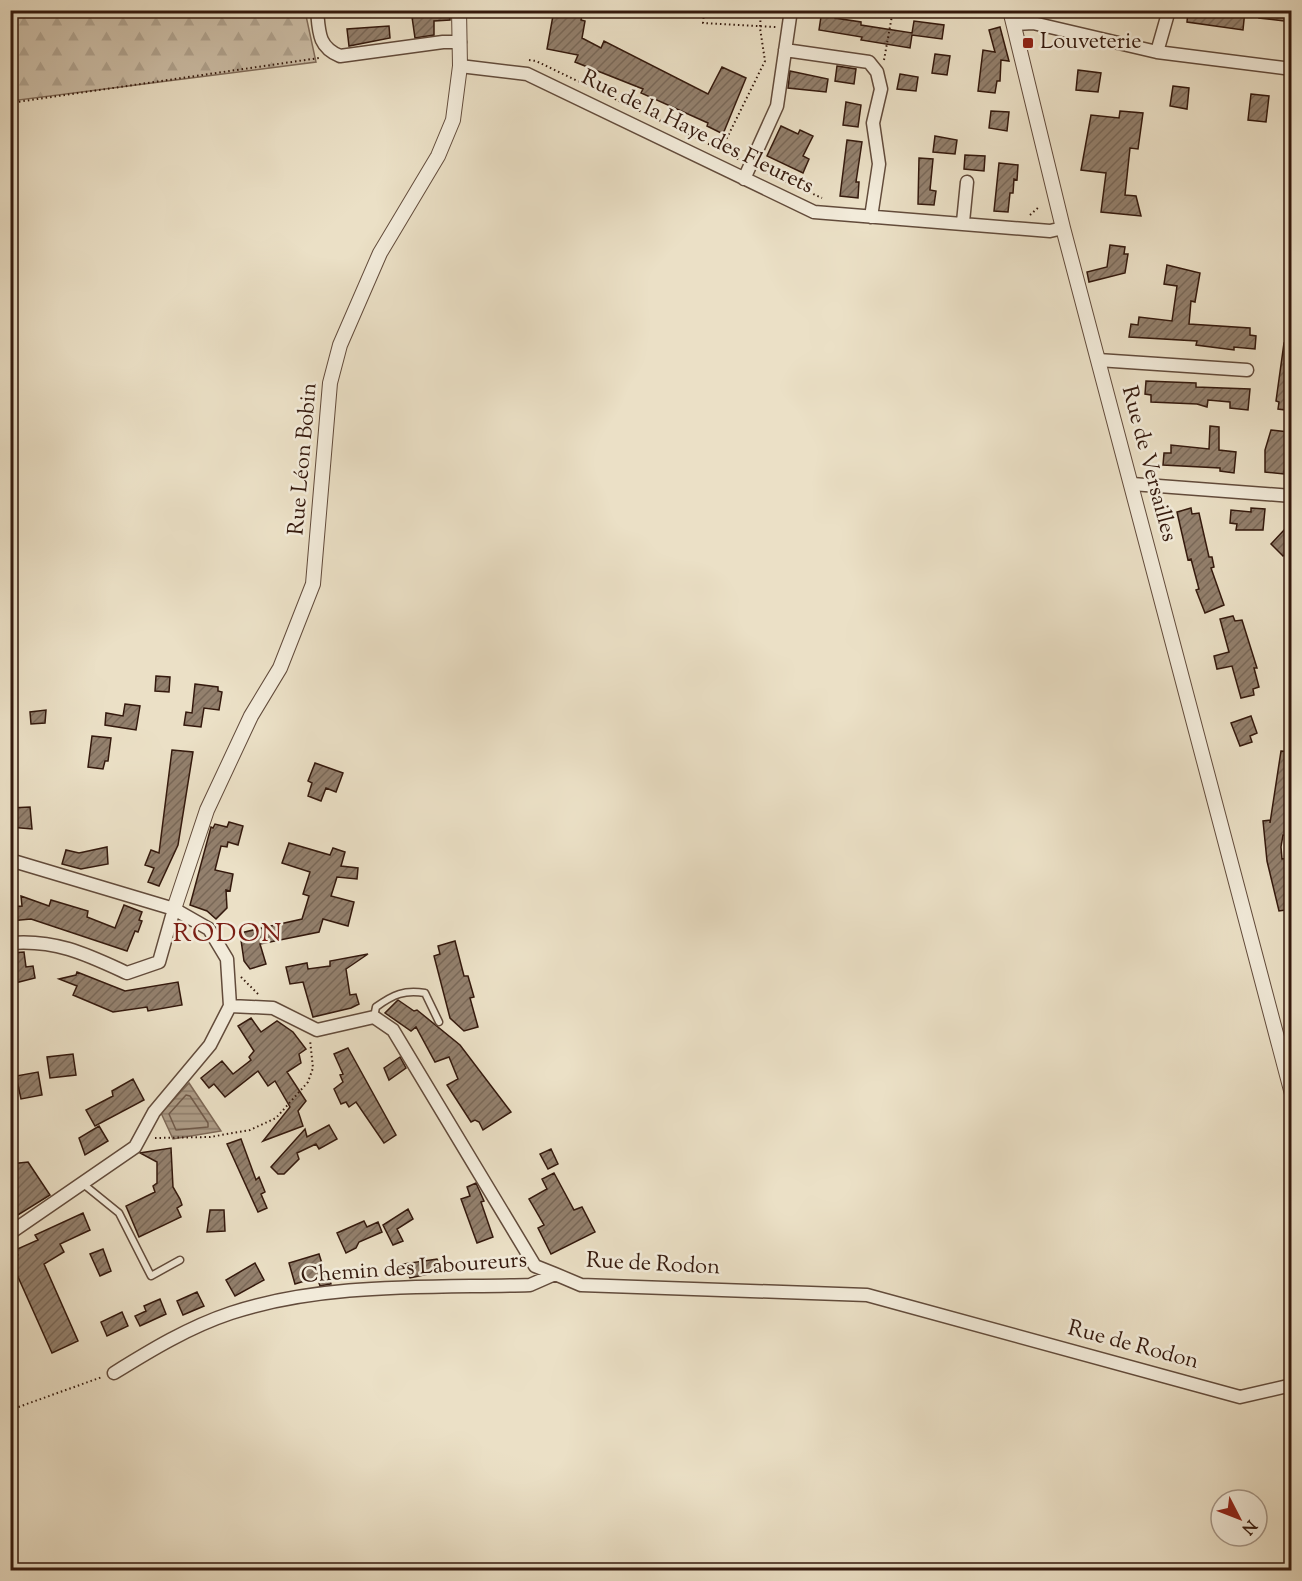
<svg xmlns="http://www.w3.org/2000/svg" width="1302" height="1581" font-family="'Sorts Mill Goudy',serif">
<style>
.forest{fill:url(#forest-firs);stroke:#806c5a;stroke-width:1.5}
.water{fill:url(#water-rules);stroke:#7d6856;stroke-width:1.5}
.lines{fill:none;stroke-linecap:round;stroke-linejoin:round}
.shore{stroke:#705a4a;stroke-width:1.5}
.building{fill:url(#building-hatch);stroke:#34190d;stroke-width:1.5}
.service-casing{stroke:#624b3b;stroke-width:9}
.minor-casing{stroke:#624b3b;stroke-width:15}
.tertiary-casing{stroke:#624b3b;stroke-width:16}
.path{stroke:#34190d;stroke-width:2;stroke-dasharray:1.5 3;stroke-linecap:butt}
.service{stroke:#f2ebda;stroke-width:6}
.minor{stroke:#f2ebda;stroke-width:12}
.tertiary{stroke:#f2ebda;stroke-width:14}
.poi-dot{fill:#8f2418;stroke:#f2ebda;stroke-width:2}
.labels{text-anchor:middle;dominant-baseline:central;stroke-width:5;stroke-linejoin:round;paint-order:stroke}
.poi-label{font-size:22px;fill:#34190d;stroke:#f2ebda;text-anchor:start}
.street-label{font-size:22px;fill:#34190d;stroke:#f2ebda}
.quarter-label{font-size:26px;letter-spacing:1.5px;fill:#7a1f14;stroke:#f2ebda}
</style>
<defs>
<pattern id="forest-firs" width="22" height="20" patternUnits="userSpaceOnUse" patternTransform="scale(1.5)"><rect width="22" height="20" fill="#ccbea7"/><path d="M5 1l3.5 6h-7zM16 11l3.5 6h-7z" fill="#b0a38f"/></pattern>
<pattern id="water-rules" width="6" height="5" patternUnits="userSpaceOnUse" patternTransform="scale(1.5)"><rect width="6" height="5" fill="#ad9c87"/><path d="M0 2.5h6" fill="none" stroke="#8e7e6d"/></pattern>
<pattern id="building-hatch" width="6" height="6" patternUnits="userSpaceOnUse" patternTransform="scale(1.5)"><rect width="6" height="6" fill="#93806d"/><path d="M-1 1l2-2M0 6l6-6M5 7l2-2" fill="none" stroke="#796858"/></pattern>
</defs>
<rect width="100%" height="100%" fill="#ebe0c6"/>
<filter id="stains"><feTurbulence type="fractalNoise" baseFrequency=".00333" numOctaves="4"/><feColorMatrix values="0 0 0 0 .2 0 0 0 0 .09 0 0 0 0 .02 0 0 0 .5 -.17"/></filter>
<radialGradient id="worn" r=".72"><stop offset=".6" stop-color="#630" stop-opacity="0"/><stop offset="1" stop-color="#630" stop-opacity=".3"/></radialGradient>
<path class="forest" d="M10 11H305L316 62 11 101Z"/>
<path class="water" d="M189 1083 221 1131 173 1139 161 1113Z"/>
<g class="lines">
<path class="shore" d="M186 1095 190 1096 208 1123V1127L176 1130 169 1114Z"/>
</g>
<path class="building" d="M411 10H450V20L434 21V35L415 38Z
M554 10H583L581 20 585 21 582 38 601 48 604 41 708 94 722 67 746 78 723 134 707 126 708 123 641 93 643 89 575 62 578 55 547 49Z
M822 10H836L835 18 861 22V25L912 33 914 21 944 25 942 39 912 35 910 48 861 40 862 37 819 30Z
M1188 10H1245L1243 30 1187 22Z
M1260 10H1292V22L1259 18Z
M389 26 390 38 349 46 347 29Z
M1000 27 1009 61 1001 60 1000 81H997L995 93 978 91 983 50 995 52 989 30Z
M935 54 950 56 947 75 932 73Z
M837 66 856 69 854 84 835 81Z
M1078 70 1101 73 1098 92 1076 90Z
M790 71 828 79 826 92 788 88Z
M900 74 918 77 916 91 897 89Z
M1173 86 1189 88 1187 109 1170 106Z
M1251 94 1269 96 1266 122 1248 120Z
M846 102 861 105 858 127 843 125Z
M991 111 1009 112 1007 131 989 128Z
M1120 111 1143 113 1138 149 1130 148 1125 195 1136 196 1141 216 1101 212 1106 173 1081 170 1091 115 1119 118Z
M781 126 798 134 800 130 813 136 803 156 809 159 803 173 767 156Z
M935 136 957 140 955 154 933 152Z
M847 140 862 142 856 182H859L858 198 840 196Z
M965 155 985 156 984 171 964 169Z
M919 158 933 159 930 190 936 191 934 205 918 204Z
M999 163 1018 165 1017 180 1014 179 1013 193H1010L1008 212 994 211Z
M1110 245 1125 247 1124 254H1128L1125 273 1089 282 1087 272 1107 267Z
M1167 265 1200 273 1195 302 1191 301 1189 324 1250 328V335L1256 336 1255 349 1234 347V350L1196 345 1197 341 1129 337 1131 324 1138 325 1139 317 1172 321 1177 286 1164 284Z
M1284 343H1292V411L1278 409 1279 402 1276 401Z
M1146 381 1196 383V387L1250 389 1248 410 1230 408V402L1208 400 1207 407 1197 404 1151 402V395L1145 394Z
M1210 426 1219 427V450L1236 452 1234 473 1220 471V468L1163 465 1164 453H1171V445L1209 449Z
M1271 430 1289 432 1288 441H1292V448L1289 466H1285L1284 474 1265 472V450Z
M1191 508 1192 514 1199 513 1209 557H1212L1214 567 1211 568 1224 605 1205 613 1196 590 1199 589 1191 559 1188 560 1177 512Z
M1251 508 1265 509 1263 530H1236L1237 524 1230 523 1231 510 1251 512Z
M1285 529 1292 535V548L1283 556 1271 544Z
M1233 616 1235 621 1242 620 1257 668H1254L1259 687 1253 689 1254 695 1241 698 1232 666 1217 669 1214 656 1229 652 1220 619Z
M156 676 170 677 169 692 155 691Z
M195 684 218 687V691L222 692 219 710 204 708 201 727 184 725 186 712 192 713Z
M125 704 140 706 136 730 105 725 106 713 123 716Z
M46 710 45 723 31 724 30 712Z
M1251 716 1257 733 1250 736 1252 742 1240 746 1231 723Z
M92 736 111 738 108 761H105L103 769 88 767Z
M172 750 193 752 178 845 159 886 148 882 154 868 145 865 151 850 159 853Z
M1281 751 1292 752V816L1289 836 1283 835 1281 847 1282 859 1289 858 1292 909 1279 911 1267 861 1263 821 1270 820V823Z
M315 763 343 773 336 792 326 788 321 801 308 796 312 783 308 781Z
M30 807 32 829 10 827V808Z
M229 822 243 826 238 845 228 842 227 847 221 846 215 870 233 874 230 891 226 890 227 908 216 919 207 911 190 905 211 827 213 828 215 824 227 827Z
M289 843 330 855 333 848 345 852 341 866 358 868 357 879 337 877 331 896 354 902 348 926 323 919 319 932 260 944 266 964 250 969 244 961 240 933 302 919 309 896 303 894 310 872 282 863Z
M107 847 108 864 81 869 62 864 66 850 79 853Z
M21 896 49 906 51 900 88 911 87 917 115 928 124 905 142 912 139 920 142 921 138 932 135 931 127 951 31 919 10 921V907L22 906Z
M455 941 464 976H468L474 997 470 998 478 1027 464 1031 450 1018 434 956 440 954 438 946Z
M24 952 26 967 33 966 35 978 15 983 13 969H10V953Z
M368 954 346 969 350 995 356 994 359 1004 351 1008 313 1017 303 982 290 984 286 967 307 963 308 969 330 966V961Z
M77 972 125 991 178 982 182 1005 148 1011 147 1007 113 1012 73 995 77 986 59 979 76 975Z
M398 1000 414 1011 417 1010 460 1045 511 1112 483 1130 479 1122 475 1120 471 1122 447 1085 458 1079 449 1057 435 1062 416 1027 411 1031 385 1013Z
M251 1018 261 1032 277 1021 293 1032 306 1049 299 1054 301 1063 287 1072 306 1101 298 1111 303 1126 263 1141 290 1107 275 1081 268 1086 258 1071 225 1097 214 1084 209 1088 201 1078 222 1061 233 1074 251 1060 249 1057 254 1051 238 1026Z
M348 1048 396 1135 384 1143 356 1102 349 1107 346 1102 341 1104 334 1089 343 1082 340 1075 343 1074 334 1054Z
M73 1054 76 1075 50 1078 47 1057Z
M400 1057 406 1068 389 1080 384 1068Z
M38 1072 42 1095 21 1099 16 1076Z
M133 1079 144 1100 95 1126 86 1110 113 1096 112 1091Z
M329 1125 337 1139 319 1149 316 1144 297 1153 299 1159 284 1174H278L271 1167 305 1129 307 1137Z
M99 1126 108 1141 85 1155 79 1138Z
M241 1139 256 1180 259 1177 265 1192 261 1194 267 1208 258 1212 227 1144Z
M171 1148 173 1187 180 1199 182 1205 177 1208 181 1217 139 1237 126 1206 155 1192 153 1186 157 1183V1162L140 1153Z
M551 1149 558 1164 548 1169 540 1154Z
M28 1162 50 1195 10 1220V1164Z
M554 1173 574 1210 582 1207 595 1232 551 1254 538 1228 544 1225 529 1199 547 1189 542 1179Z
M476 1183 484 1201 481 1202 493 1237 477 1243 461 1199 470 1196 467 1187Z
M408 1209 413 1219 397 1229 403 1241 393 1245 383 1225Z
M210 1210H224L225 1231 207 1232Z
M83 1213 90 1230 60 1244 64 1252 44 1264 78 1341 52 1353 10 1259 18 1255 15 1250 38 1240 35 1235Z
M364 1221 367 1227 378 1222 382 1232 359 1242 356 1248 346 1253 337 1233Z
M103 1249 111 1271 100 1276 90 1254Z
M319 1254 325 1273 321 1275 328 1273 331 1284 320 1286 317 1277 295 1284 289 1263Z
M437 1259 443 1271 410 1278 403 1264Z
M255 1263 264 1280 235 1296 226 1280Z
M197 1292 204 1306 183 1315 177 1301Z
M160 1299 166 1314 140 1326 135 1316 146 1311 144 1306Z
M122 1312 128 1326 107 1336 101 1322Z"/>
<g class="lines">
<g class="service-casing">
<path id="service" d="M374 1017 376 1007C394 994 404 990 425 993L439 1022
M82 1183 119 1213 151 1276 180 1260"/>
</g>
<g class="minor-casing">
<path id="minor" d="M317 10C319 32 318 47 340 56L443 42H460
M1014 24 1033 23 1157 52 1292 69
M785 50 869 62 877 72 881 89 873 123 879 164 871 217
M1157 52 1169 10
M460 66 527 74 814 212 1050 231 1063 228
M744 179 777 106 791 10
M963 222 967 182
M1098 360 1247 370
M1132 484 1292 496
M10 860 174 909 209 929 227 959 230 1006 273 1008 317 1030 374 1017 393 1030 535 1266 555 1274 581 1285 867 1295 1240 1397 1292 1385
M10 943C56 939 88 955 127 973L159 962 174 909
M10 1233 135 1147 154 1112 210 1045 230 1006
M114 1373C151 1350 189 1327 231 1313 325 1282 432 1288 530 1285L555 1274"/>
</g>
<g class="tertiary-casing">
<path id="tertiary" d="M1010 10 1063 228 1292 1094
M174 909 207 810 251 716 280 668 313 584 330 383 340 345 380 253 438 156 453 120 460 66 459 10"/>
</g>
<path class="path" d="M984 10 996 13
M704 13 703 23 776 27
M529 60 536 61 721 150 765 61 760 28 761 10
M884 60 893 10
M10 103 319 58
M721 150 740 160
M764 172 822 198
M1030 215 1040 206
M241 977 258 994
M155 1138 210 1137 250 1130 276 1118 308 1082 313 1068 310 1040
M10 1410 102 1377"/>
<use href="#service" class="service"/>
<use href="#minor" class="minor"/>
<use href="#tertiary" class="tertiary"/>
</g>
<rect class="poi-dot" x="1022" y="37" width="12" height="12" rx="3"/>
<g class="labels">
<g class="poi-label">
<text x="1040" y="43">Louveterie</text>
</g>
<g class="street-label">
<text transform="translate(697 133) rotate(26)">Rue de la Haye des Fleurets</text>
<text transform="translate(304 459) rotate(-85)">Rue Léon Bobin</text>
<text transform="translate(1148 464) rotate(75)">Rue de Versailles</text>
<text transform="translate(653 1265) rotate(3)">Rue de Rodon</text>
<text transform="translate(414 1269) rotate(-4)">Chemin des Laboureurs</text>
<text transform="translate(1133 1346) rotate(15)">Rue de Rodon</text>
</g>
<g class="quarter-label">
<text x="228" y="934">RODON</text>
</g>
</g>
<rect width="1302" height="1581" fill="none" stroke="#ebe0c6" stroke-width="36"/>
<rect x="12" y="12" width="1278" height="1557" fill="none" stroke="#34190d" stroke-width="3"/>
<rect x="18" y="18" width="1266" height="1545" fill="none" stroke="#34190d" stroke-width="1.5"/>
<g transform="translate(1239 1518) rotate(132)"><circle r="28" fill="#f2ebda" stroke="#a69788" stroke-width="1.5"/>
<path d="M0-4.5L10 22L0 15L-10 22Z" fill="#8f2418"/>
<text y="-9" font-size="16" font-weight="bold" text-anchor="middle" fill="#34190d">N</text>
</g>
<rect width="100%" height="100%" filter="url(#stains)"/>
<rect width="100%" height="100%" fill="url(#worn)"/>
</svg>
